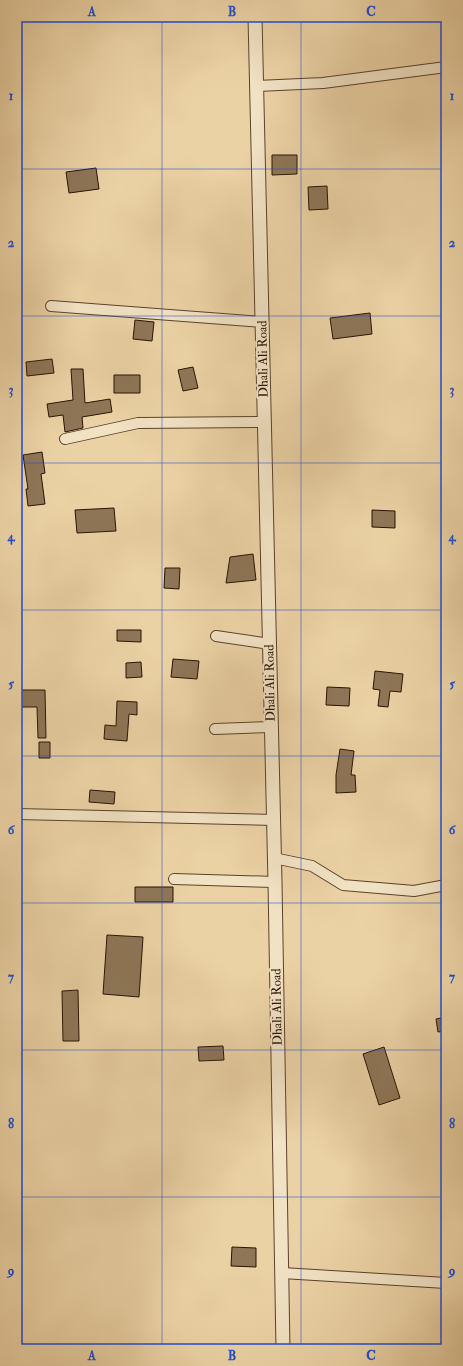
<svg xmlns="http://www.w3.org/2000/svg" width="463" height="1366" font-family="'IM FELL Double Pica',serif">
<style>
.building{fill:#8e7657;stroke:#291303}
.lines{fill:none;stroke-linecap:round;stroke-linejoin:round}
.minor-casing{stroke:#5a432c;stroke-width:12}
.tertiary-casing{stroke:#5a432c;stroke-width:15}
.minor{stroke:#f2e2c4;stroke-width:10}
.tertiary{stroke:#f2e2c4;stroke-width:13}
.grid{fill:none;stroke:#1d4ed8;stroke-width:1;stroke-opacity:0.55}
.labels{text-anchor:middle;dominant-baseline:central;stroke-width:4;stroke-linejoin:round;paint-order:stroke}
.street-label{font-size:13px;fill:#291303;stroke:#f2e2c4}
.neatline{fill:none;stroke:#1d4ed8;stroke-width:1.5}
.grid-label{font-size:13px;text-anchor:middle;font-weight:bold;fill:#1d4ed8}
</style>
<rect width="100%" height="100%" fill="#ebd2a5"/>
<filter id="stains"><feTurbulence type="fractalNoise" baseFrequency=".005" numOctaves="4"/><feColorMatrix values="0 0 0 0 .2 0 0 0 0 .09 0 0 0 0 .02 0 0 0 .5 -.17"/></filter>
<radialGradient id="worn" r=".72"><stop offset=".6" stop-color="#630" stop-opacity="0"/><stop offset="1" stop-color="#630" stop-opacity=".3"/></radialGradient>
<path class="building" d="M272 155H297V174L272 175Z
M96 168 99 189 69 193 66 172Z
M327 186 328 209 309 210 308 187Z
M370 313 372 334 333 339 330 318Z
M135 320 154 322 152 341 133 339Z
M52 359 54 373 27 376 26 362Z
M193 367 198 388 183 391 178 370Z
M71 369H83L85 403 110 399 112 412 82 417 83 428 65 432 63 415 49 417 47 404 73 400Z
M114 375H140V393H114Z
M42 452 45 473 41 474 45 504 28 506 26 489H28L23 455Z
M114 508 116 531 77 533 75 510Z
M372 510 395 511V528L372 527Z
M253 554 256 580 226 583 230 557Z
M165 568H180L179 589 164 588Z
M117 630H141V642L117 641Z
M173 659 199 661 197 679 171 677Z
M141 662 142 677 126 678V663Z
M375 671 403 674 401 692 390 691 388 707 378 706 380 690 373 689Z
M327 687 350 688 349 706 326 705Z
M20 690H45L46 738H38L37 707H20Z
M117 701 137 702V715L129 714 127 741 104 739 105 725 116 726Z
M39 742H50V758H39Z
M340 749 354 751 351 775H355L356 792 336 793V775Z
M90 790 115 792 114 804 89 802Z
M135 887H173V902H135Z
M107 935 143 937 139 997 103 994Z
M78 990 79 1041H63L62 991Z
M446 1017V1031L438 1032 436 1019Z
M223 1046 224 1060 199 1061 198 1047Z
M384 1047 400 1098 379 1105 363 1054Z
M232 1247 256 1248V1267L231 1266Z"/>
<g class="lines">
<g class="minor-casing">
<path id="minor" d="M257 86 323 83 446 67
M51 306 263 322
M65 439 138 423 265 422
M216 636 270 644
M215 729 271 727
M17 814 275 820
M274 858 312 866 343 885 414 891 446 885
M174 879 275 882
M282 1273 446 1283"/>
</g>
<g class="tertiary-casing">
<path id="tertiary" d="M255 17 275 882 283 1349"/>
</g>
<use href="#minor" class="minor"/>
<use href="#tertiary" class="tertiary"/>
</g>
<path class="grid" d="M162 17V1349M301 17V1349M17 169H446M17 316H446M17 463H446M17 610H446M17 756H446M17 903H446M17 1050H446M17 1197H446"/>
<g class="labels">
<g class="street-label">
<text transform="translate(263 359) rotate(-91)">Dhali Ali Road</text>
<text transform="translate(270 683) rotate(-91)">Dhali Ali Road</text>
<text transform="translate(277 1007) rotate(-91)">Dhali Ali Road</text>
</g>
</g>
<rect width="463" height="1366" fill="none" stroke="#ebd2a5" stroke-width="44"/>
<rect x="22" y="22" width="419" height="1322" class="neatline"/>
<g class="grid-label">
<text x="92" y="16">A</text>
<text x="232" y="16">B</text>
<text x="371" y="16">C</text>
<text x="11" y="100">1</text>
<text x="452" y="100">1</text>
<text x="11" y="247">2</text>
<text x="452" y="247">2</text>
<text x="11" y="394">3</text>
<text x="452" y="394">3</text>
<text x="11" y="541">4</text>
<text x="452" y="541">4</text>
<text x="11" y="688">5</text>
<text x="452" y="688">5</text>
<text x="11" y="834">6</text>
<text x="452" y="834">6</text>
<text x="11" y="981">7</text>
<text x="452" y="981">7</text>
<text x="11" y="1128">8</text>
<text x="452" y="1128">8</text>
<text x="11" y="1275">9</text>
<text x="452" y="1275">9</text>
<text x="92" y="1360">A</text>
<text x="232" y="1360">B</text>
<text x="371" y="1360">C</text>
</g>
<rect width="100%" height="100%" filter="url(#stains)"/>
<rect width="100%" height="100%" fill="url(#worn)"/>
</svg>
